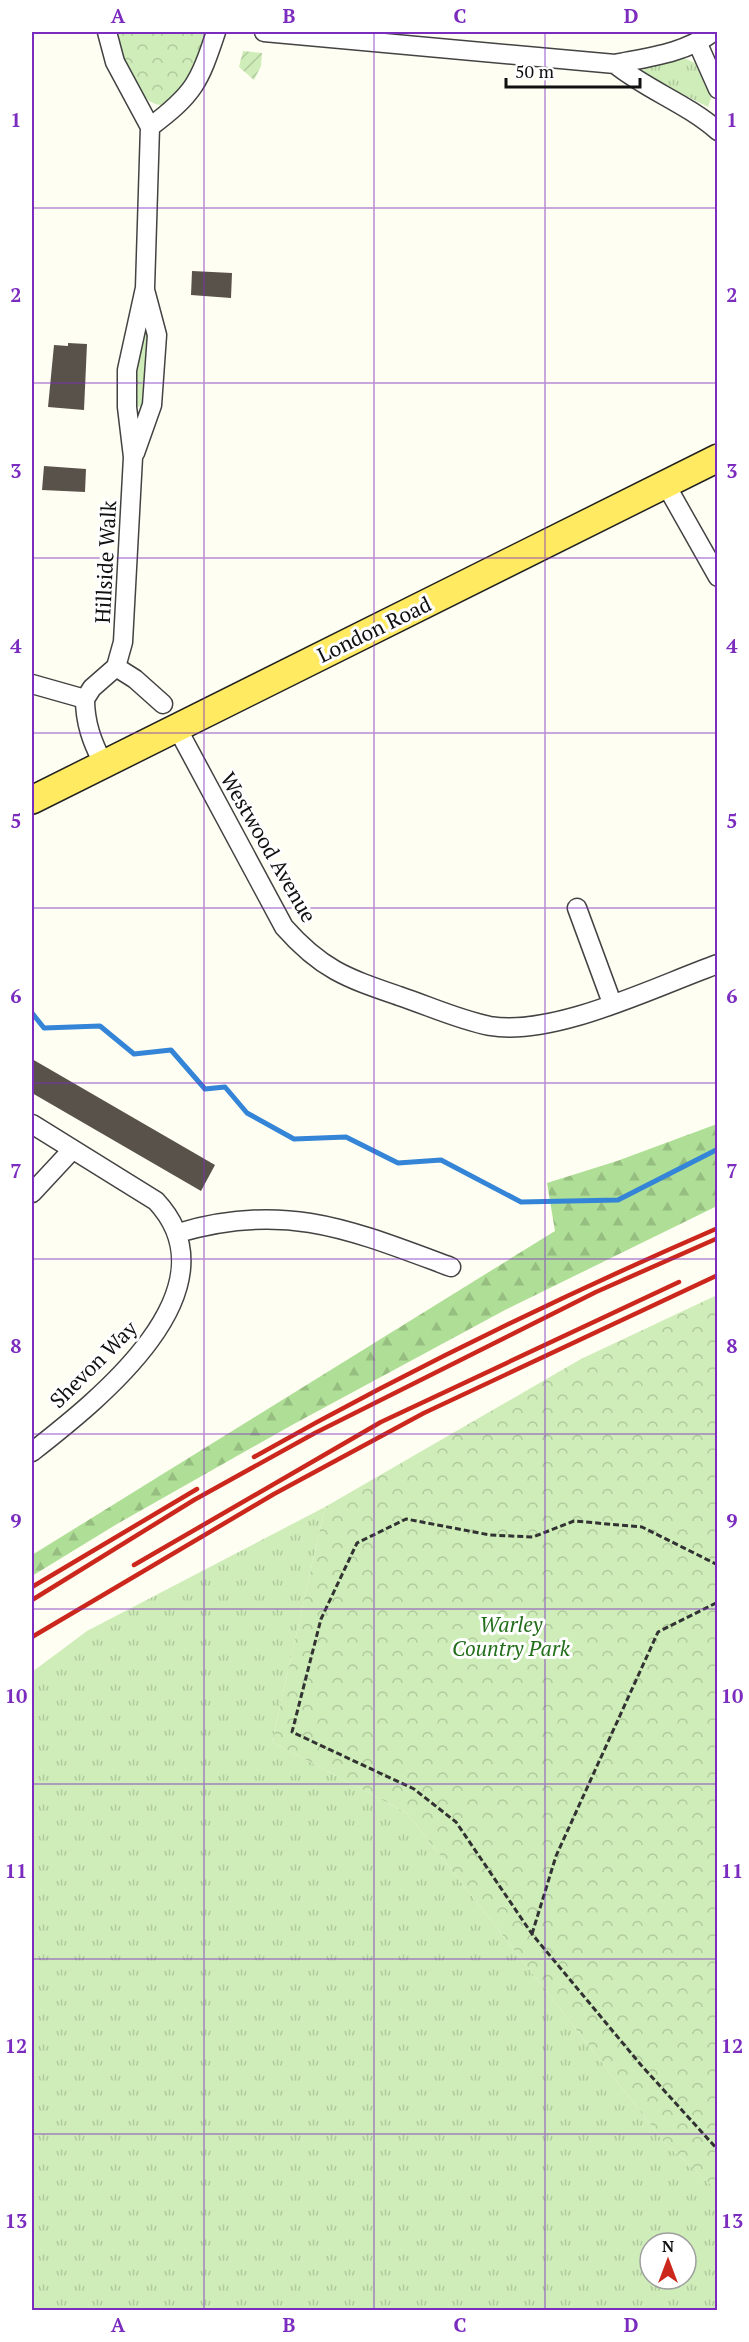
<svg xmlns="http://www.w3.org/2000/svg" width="749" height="2342" font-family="'PT Serif',serif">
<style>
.grass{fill:url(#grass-tufts);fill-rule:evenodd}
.forest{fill:url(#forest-firs)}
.park{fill:url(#park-crowns)}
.garden{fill:url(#garden-furrows)}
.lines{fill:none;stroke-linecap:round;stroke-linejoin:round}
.stream{stroke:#3485d7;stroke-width:5}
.building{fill:#59524b}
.minor-casing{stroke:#434343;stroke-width:21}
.primary-casing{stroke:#212121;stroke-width:30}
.path{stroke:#323232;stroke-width:3;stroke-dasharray:6 3;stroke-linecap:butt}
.minor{stroke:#fff;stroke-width:18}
.primary{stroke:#ffea62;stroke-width:27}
.rail{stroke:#cb271c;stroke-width:4.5}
.grid{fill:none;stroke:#7b2cbf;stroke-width:1.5;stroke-opacity:0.55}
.labels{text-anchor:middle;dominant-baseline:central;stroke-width:6;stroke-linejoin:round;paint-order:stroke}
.street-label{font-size:21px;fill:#101010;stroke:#fff}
.park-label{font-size:21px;font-style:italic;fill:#226e1a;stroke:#fff}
.neatline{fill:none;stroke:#7b2cbf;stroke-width:2}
.grid-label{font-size:20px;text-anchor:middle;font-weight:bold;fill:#7b2cbf}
</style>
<defs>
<pattern id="grass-tufts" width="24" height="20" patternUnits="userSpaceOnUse" patternTransform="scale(1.5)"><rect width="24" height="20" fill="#ceedb8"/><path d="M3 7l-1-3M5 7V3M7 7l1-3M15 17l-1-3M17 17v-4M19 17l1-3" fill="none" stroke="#b0ca9d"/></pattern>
<pattern id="forest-firs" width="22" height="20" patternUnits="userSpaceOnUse" patternTransform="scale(1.5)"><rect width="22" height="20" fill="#afdf96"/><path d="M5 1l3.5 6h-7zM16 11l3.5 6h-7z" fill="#96be80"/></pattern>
<pattern id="park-crowns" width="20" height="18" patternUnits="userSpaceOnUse" patternTransform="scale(1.5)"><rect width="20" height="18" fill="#ceedb8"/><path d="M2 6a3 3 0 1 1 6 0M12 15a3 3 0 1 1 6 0" fill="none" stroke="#b0ca9d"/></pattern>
<pattern id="garden-furrows" width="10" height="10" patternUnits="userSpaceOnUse" patternTransform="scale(1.5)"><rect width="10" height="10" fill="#ceedb8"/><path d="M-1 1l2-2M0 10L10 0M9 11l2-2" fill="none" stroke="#b0ca9d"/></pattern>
</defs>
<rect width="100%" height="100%" fill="#fffef2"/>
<path class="grass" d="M684 58 695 63 711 98 708 107 643 74 644 65Z
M141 312 151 336 148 383 142 407 135 406 132 382Z
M325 1507 272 1742 407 1813 665 2143 717 2190V2310H32V1672L87 1631ZM650 2243H686V2279H650Z"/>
<path class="forest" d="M717 1124V1206L505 1310 292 1425 117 1524 32 1576V1555L555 1231 547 1183 617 1161Z"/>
<path class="park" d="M116 32H209C204 46 201 68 192 80 187 87 176 99 169 103 140 117 120 50 116 32Z
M717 1295V2190L665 2143 407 1813 272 1742 325 1507 581 1359Z"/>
<path class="garden" d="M243 51 262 53 261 66 254 80 239 67Z"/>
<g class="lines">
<path class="stream" d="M32 1013 44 1028 100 1026 134 1054 171 1050 205 1089 225 1087 247 1113 294 1139 346 1137 398 1163 441 1160 521 1202 618 1200 718 1149"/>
</g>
<path class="building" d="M192 271 232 273 231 298 191 295Z
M68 343 87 344 84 410 48 407 54 345 68 346Z
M44 466 86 469 85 492 42 490Z
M32 1059 215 1165 201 1191 32 1093Z"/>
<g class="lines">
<g class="minor-casing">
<path id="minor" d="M107 32 115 62 150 127 145 288 127 370V407L133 457 123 642 116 667
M264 32 615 64C647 90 686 103 718 131
M698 44 718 89
M615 64C650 57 685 53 713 32
M150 127C194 94 199 83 216 32
M135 453 152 405 157 335 145 290
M666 485 718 577
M32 684 85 699C85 723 92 742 103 763
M85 699 92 688 116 667 135 679 163 704
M176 726 284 927C322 970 347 978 399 996 429 1006 459 1020 490 1026 555 1037 656 986 718 964
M577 908 612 1003
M32 1124 156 1201C239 1290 97 1401 32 1452
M32 1193 72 1150
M178 1233C285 1201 351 1230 451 1267"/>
</g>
<g class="primary-casing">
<path id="primary" d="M32 800 718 458"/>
</g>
<path class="path" d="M718 1565 642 1527 574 1521 533 1537 490 1535 406 1519 357 1543 321 1619 292 1732 414 1789 456 1822 532 1934 641 2065 718 2150
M532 1934 556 1856 658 1632 718 1602"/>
<use href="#minor" class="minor"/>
<use href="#primary" class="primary"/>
<path class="rail" d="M254 1457C405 1372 559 1297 718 1228
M134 1565 381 1422 679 1282
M32 1587 197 1489
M32 1600 194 1500 315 1433 596 1292 718 1238
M32 1637 274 1494 424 1413 718 1275"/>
</g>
<path class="grid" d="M204 32V2310M374 32V2310M545 32V2310M32 208H718M32 383H718M32 558H718M32 733H718M32 908H718M32 1083H718M32 1259H718M32 1434H718M32 1609H718M32 1784H718M32 1959H718M32 2134H718"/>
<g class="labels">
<g class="street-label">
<text transform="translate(105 562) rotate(-87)">Hillside Walk</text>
<text transform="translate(374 629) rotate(-26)">London Road</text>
<text transform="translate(269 847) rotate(60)">Westwood Avenue</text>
<text transform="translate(93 1364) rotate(-45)">Shevon Way</text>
</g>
<g class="park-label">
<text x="511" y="1624">Warley<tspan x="511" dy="24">Country Park</tspan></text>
</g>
</g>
<rect width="749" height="2342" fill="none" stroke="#ffffff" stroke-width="66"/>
<g transform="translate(668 2261)"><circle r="28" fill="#ffffff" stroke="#9f9f9f" stroke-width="1.5"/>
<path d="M0-4.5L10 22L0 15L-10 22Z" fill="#cb271c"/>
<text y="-9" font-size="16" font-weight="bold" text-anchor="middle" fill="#101010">N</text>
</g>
<path d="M506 78v9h134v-9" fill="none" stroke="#101010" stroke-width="3"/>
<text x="515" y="78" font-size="18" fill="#101010" stroke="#ffffff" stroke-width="4.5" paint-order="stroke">50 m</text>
<rect x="33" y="33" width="683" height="2276" class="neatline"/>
<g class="grid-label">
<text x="118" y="23">A</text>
<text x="289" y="23">B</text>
<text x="460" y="23">C</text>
<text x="631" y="23">D</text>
<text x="16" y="127">1</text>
<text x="732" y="127">1</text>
<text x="16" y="302">2</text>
<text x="732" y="302">2</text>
<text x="16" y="478">3</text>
<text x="732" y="478">3</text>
<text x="16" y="653">4</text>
<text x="732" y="653">4</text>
<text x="16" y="828">5</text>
<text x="732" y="828">5</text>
<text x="16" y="1003">6</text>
<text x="732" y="1003">6</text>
<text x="16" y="1178">7</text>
<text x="732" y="1178">7</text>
<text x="16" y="1353">8</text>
<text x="732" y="1353">8</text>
<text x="16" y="1528">9</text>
<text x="732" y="1528">9</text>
<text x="16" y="1703">10</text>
<text x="732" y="1703">10</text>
<text x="16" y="1878">11</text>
<text x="732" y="1878">11</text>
<text x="16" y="2053">12</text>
<text x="732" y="2053">12</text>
<text x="16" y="2228">13</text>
<text x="732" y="2228">13</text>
<text x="118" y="2332">A</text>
<text x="289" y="2332">B</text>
<text x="460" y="2332">C</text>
<text x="631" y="2332">D</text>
</g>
</svg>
